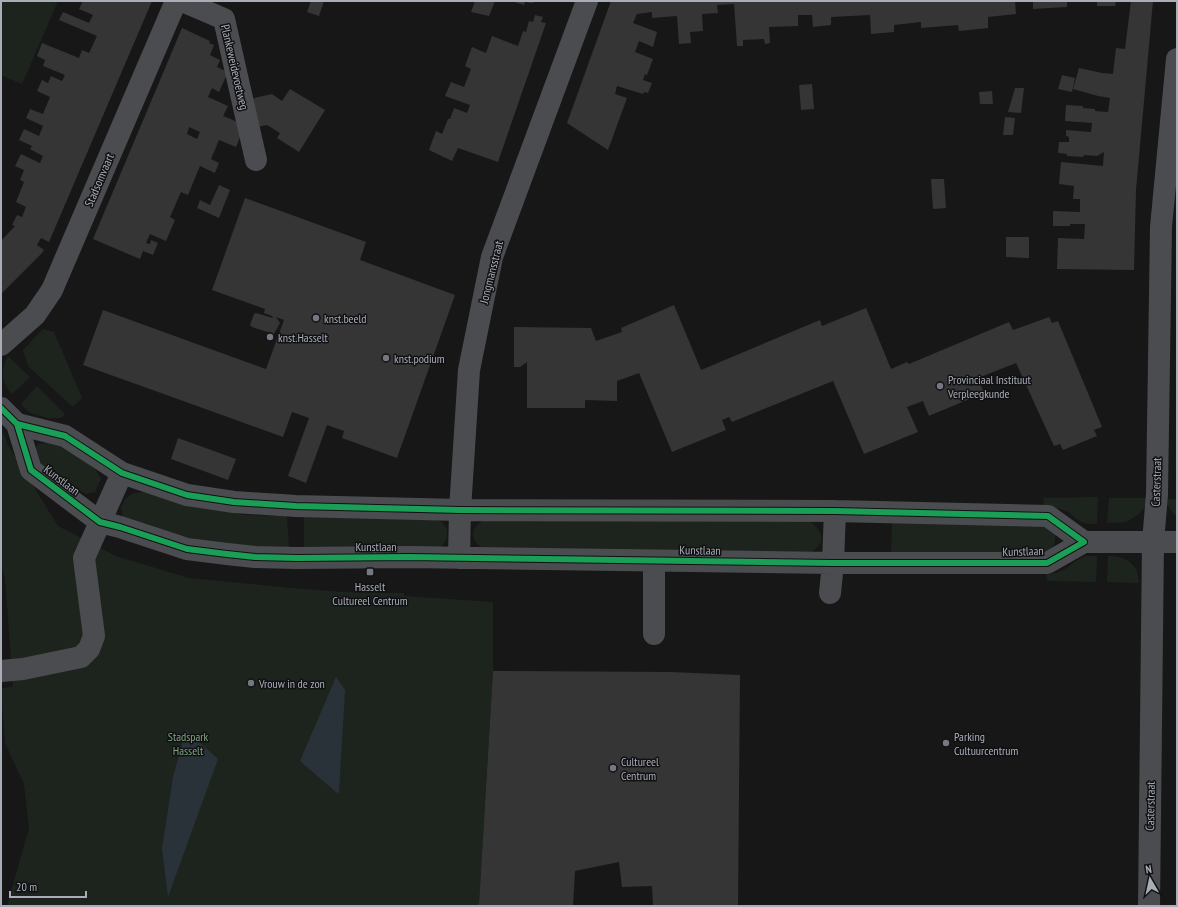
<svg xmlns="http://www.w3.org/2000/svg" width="1178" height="907" font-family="'PT Sans Narrow',sans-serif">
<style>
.green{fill:#1d241e}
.water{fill:#2a3239}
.building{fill:#353536;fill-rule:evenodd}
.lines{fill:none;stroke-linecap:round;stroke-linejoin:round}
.minor{stroke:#4b4c50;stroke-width:22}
.cycleway-casing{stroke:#111113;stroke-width:8}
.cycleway{stroke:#1a9f57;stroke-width:6}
.poi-dot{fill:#757880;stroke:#111113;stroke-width:1.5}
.labels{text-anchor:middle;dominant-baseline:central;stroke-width:3;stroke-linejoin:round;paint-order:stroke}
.street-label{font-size:12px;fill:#a8adb8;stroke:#111113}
.poi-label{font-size:12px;fill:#a8adb8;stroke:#111113;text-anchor:start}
.park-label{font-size:12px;fill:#7fa381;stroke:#111113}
</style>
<rect width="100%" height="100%" fill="#171717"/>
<path class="green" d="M1 1H58L22 84 1 75Z
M43 329 54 332 82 398 73 407 28 366 23 350Z
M8 356 30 377 12 394C1 382 0 370 8 356Z
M37 386 65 414 61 418H48L30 413 21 404Z
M1 431 4 435 8 445 58 526 116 556 189 578 291 588 343 592 404 593V596L493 602V671L479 904 475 906H7L29 828 24 784 5 743 1 689 13 686 5 578 1 565Z
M58 442 95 469 101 479 95 492 86 494 42 469 34 451 38 444Z
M144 492 195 506 246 515 287 516 289 549 242 548 187 537 131 523 123 516 121 508 125 499 133 493Z
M1098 497 1097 524C1091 524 1084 524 1078 520 1075 518 1072 514 1068 512 1060 508 1051 507 1043 507L1044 498Z
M1109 498H1146V505L1141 512 1133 518 1125 522 1107 523Z
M1167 499H1177V518L1167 505Z
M304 515 433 517 442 522 447 529V538L443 545 430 551 304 549Z
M489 518 809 521C825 532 827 544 808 554L489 551C468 542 467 527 489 518Z
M892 522 1043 523 1055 533C1056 545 1054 547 1043 552L891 553Z
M1085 556H1097L1096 582 1047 581 1046 574C1065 574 1070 563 1085 556Z
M1108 556C1126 556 1139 564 1139 583L1107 582Z"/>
<path class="water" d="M336 677 345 690 339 792 337 793 300 761Z
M186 730 218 759 168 897 162 849 173 777Z"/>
<path class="building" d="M83 1H152L49 242 41 238 37 245 44 250 42 253 1 294V241L15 226 12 225 17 215 22 217 26 207 16 202 24 182 20 180 24 170 15 166 21 154 40 163 43 156 30 149 32 146 19 140 24 129 39 136 43 126 26 118 30 109 43 114 50 97 37 91 42 80 48 83 51 76 62 81 65 75 43 66 45 60 37 56 42 43 79 58 82 50 89 53 97 36 59 20 63 12 89 23 93 15 79 9Z
M311 1H324L319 16 307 12Z
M475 1H495L489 16 471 12Z
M511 1H534L533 3 525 2 524 5Z
M611 1H1015L1016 14 988 17V28L959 31 958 25 921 28V22L894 25V32L871 34 870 15 831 17V25L813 27 812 15H798V26L769 27 770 43 765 44 764 39 743 40V46H737L734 4 717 5 718 13 702 14 703 31 690 32 691 43 679 44 677 16 652 18V12L637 14 633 23 657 32 653 47 639 41 635 52 653 59 647 75 645 74 643 80 652 83 648 93 644 92 643 94 617 86 615 94 627 98 608 150 567 123Z
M1033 1H1067V7L1033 9Z
M1097 1H1116L1115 6H1097Z
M1131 1H1153L1136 190 1134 270 1057 269 1058 238 1084 239 1085 224H1070V226H1053V211L1080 212V199H1073L1074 186 1059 184 1061 162 1103 166 1104 152 1097 156 1084 155 1083 157 1067 156V154L1058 153 1059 142H1069V137L1066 136V130L1091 132 1092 123 1065 121 1066 105 1083 106V108L1095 109V111L1108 112 1110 98 1098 96 1073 89 1079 68 1102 73 1113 74 1116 48 1125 49Z
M535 15 543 17 541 22 546 23 498 162 458 148 452 161 429 150 436 131 442 134 448 119H450L454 108 467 113 470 105 445 96 451 82 464 87 471 69 465 66 472 47 486 53 492 36 518 46 523 31 526 32 529 21 533 22Z
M182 28 210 41 209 43 214 45 210 55 220 60 217 67 228 72 219 92 212 88 208 97 228 106 223 116 245 125 236 147 219 140 211 159 219 163 215 173 200 166 188 195 181 192 170 217 175 220 166 241 150 234 146 243 150 244 151 240 158 243 153 255 143 251 140 259 93 239ZM189 127 200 132 197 139 187 134Z
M1062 75 1075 78 1072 92 1058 89Z
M812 84 814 109 801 110 799 85Z
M1015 88H1024L1021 113 1008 112Z
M290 89 325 110 299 152 277 138 280 133 267 125 257 127 250 99 272 94 282 101Z
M992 91 993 104H980L979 92Z
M1005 117 1015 118 1013 135H1003Z
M931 179H944L946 208 933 209Z
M219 185 230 190 219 218 197 208 200 200 210 205Z
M245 198 366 242 360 260 455 295 397 458 342 438 344 431 327 425 306 483 288 476 309 418 292 412 283 437 83 365 103 310 266 369 284 320 276 317 280 323 274 334 252 327 250 325 254 314 256 313 273 318 272 316 264 313 265 309 212 290Z
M1006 237H1029V258L1006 257Z
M674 305 701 370 820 320 822 326 866 308 891 369 907 362 909 364 1009 322 1013 330 1049 317 1052 323 1058 321 1102 427 1094 430 1097 436 1063 450 1060 444 1054 446 1016 363 978 378 984 393 931 415 929 416 923 401 907 407 918 432 864 454 833 381 732 422 729 417 722 420 726 430 672 452 639 373 617 381V401L585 400V408H527V362L520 367H514V327L591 328 596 341 622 332 621 328Z
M178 438 236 459 228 480 171 459Z
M493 671 671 672 740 675 738 906H653L652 886 622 887 619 862 575 871 573 906H475L479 904Z"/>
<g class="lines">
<path class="minor" d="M182 1 224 19 256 160
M1 345 35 315 52 290 176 1
M1 408 17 424 31 470 100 522 120 527 187 549 227 554 255 557 297 558 409 557 833 563H1047L1084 542H1177
M17 424 65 436 122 473 187 495 234 502 296 506 460 510 835 511 1048 516 1084 542
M459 558 460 510 469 370 492 257 587 1
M654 561V634
M830 593 833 563 835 511
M1 671 23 669 81 657 89 649 94 636 84 558 122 473
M1149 906 1153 542 1157 494 1161 227 1177 59"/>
<g class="cycleway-casing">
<path id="cycleway" d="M1 408 17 424 31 470 100 522 120 527 187 549 227 554 255 557 297 558 409 557 833 563H1047L1084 542 1048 516 835 511 460 510 296 506 234 502 187 495 122 473 65 436 17 424"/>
</g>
<use href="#cycleway" class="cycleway"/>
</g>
<g class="poi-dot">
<circle cx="316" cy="318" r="4"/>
<circle cx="270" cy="337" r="4"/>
<circle cx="386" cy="358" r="4"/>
<circle cx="940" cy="386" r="4"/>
<rect x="366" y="568" width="8" height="8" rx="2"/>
<circle cx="251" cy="683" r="4"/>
<circle cx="946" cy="743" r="4"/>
<circle cx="613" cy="768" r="4"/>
</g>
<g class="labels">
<g class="street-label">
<text transform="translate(235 67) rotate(77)">Plankeweidevoetweg</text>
<text transform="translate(99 180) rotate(-67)">Stadsomvaart</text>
<text transform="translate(491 272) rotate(-76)">Jongmansstraat</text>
<text transform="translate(62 480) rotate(37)">Kunstlaan</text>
<text transform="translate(1156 482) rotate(-88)">Casterstraat</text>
<text x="376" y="546">Kunstlaan</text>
<text transform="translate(700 550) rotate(1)">Kunstlaan</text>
<text transform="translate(1023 551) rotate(-2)">Kunstlaan</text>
<text transform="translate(1150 806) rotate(-89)">Casterstraat</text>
</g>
<g class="poi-label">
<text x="324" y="318">knst.beeld</text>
<text x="278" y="337">knst.Hasselt</text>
<text x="394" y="358">knst.podium</text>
<text x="948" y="379">Provinciaal Instituut<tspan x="948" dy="14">Verpleegkunde</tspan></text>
<text x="370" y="586" text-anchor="middle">Hasselt<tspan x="370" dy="14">Cultureel Centrum</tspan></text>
<text x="259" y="683">Vrouw in de zon</text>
<text x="954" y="736">Parking<tspan x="954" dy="14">Cultuurcentrum</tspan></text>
<text x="621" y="761">Cultureel<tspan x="621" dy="14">Centrum</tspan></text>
</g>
<g class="park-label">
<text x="188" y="736">Stadspark<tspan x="188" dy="14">Hasselt</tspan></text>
</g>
</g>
<rect width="1178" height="907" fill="none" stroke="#a8adb8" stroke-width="4"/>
<g transform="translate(1150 879) rotate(351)" stroke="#111113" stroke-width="3" paint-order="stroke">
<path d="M0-3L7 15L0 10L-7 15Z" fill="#a8adb8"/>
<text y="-6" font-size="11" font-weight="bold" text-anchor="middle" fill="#a8adb8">N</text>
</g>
<path d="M10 891v6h76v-6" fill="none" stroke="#a8adb8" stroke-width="2"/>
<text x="16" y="891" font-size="12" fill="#a8adb8" stroke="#111113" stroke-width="3" paint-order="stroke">20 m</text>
</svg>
